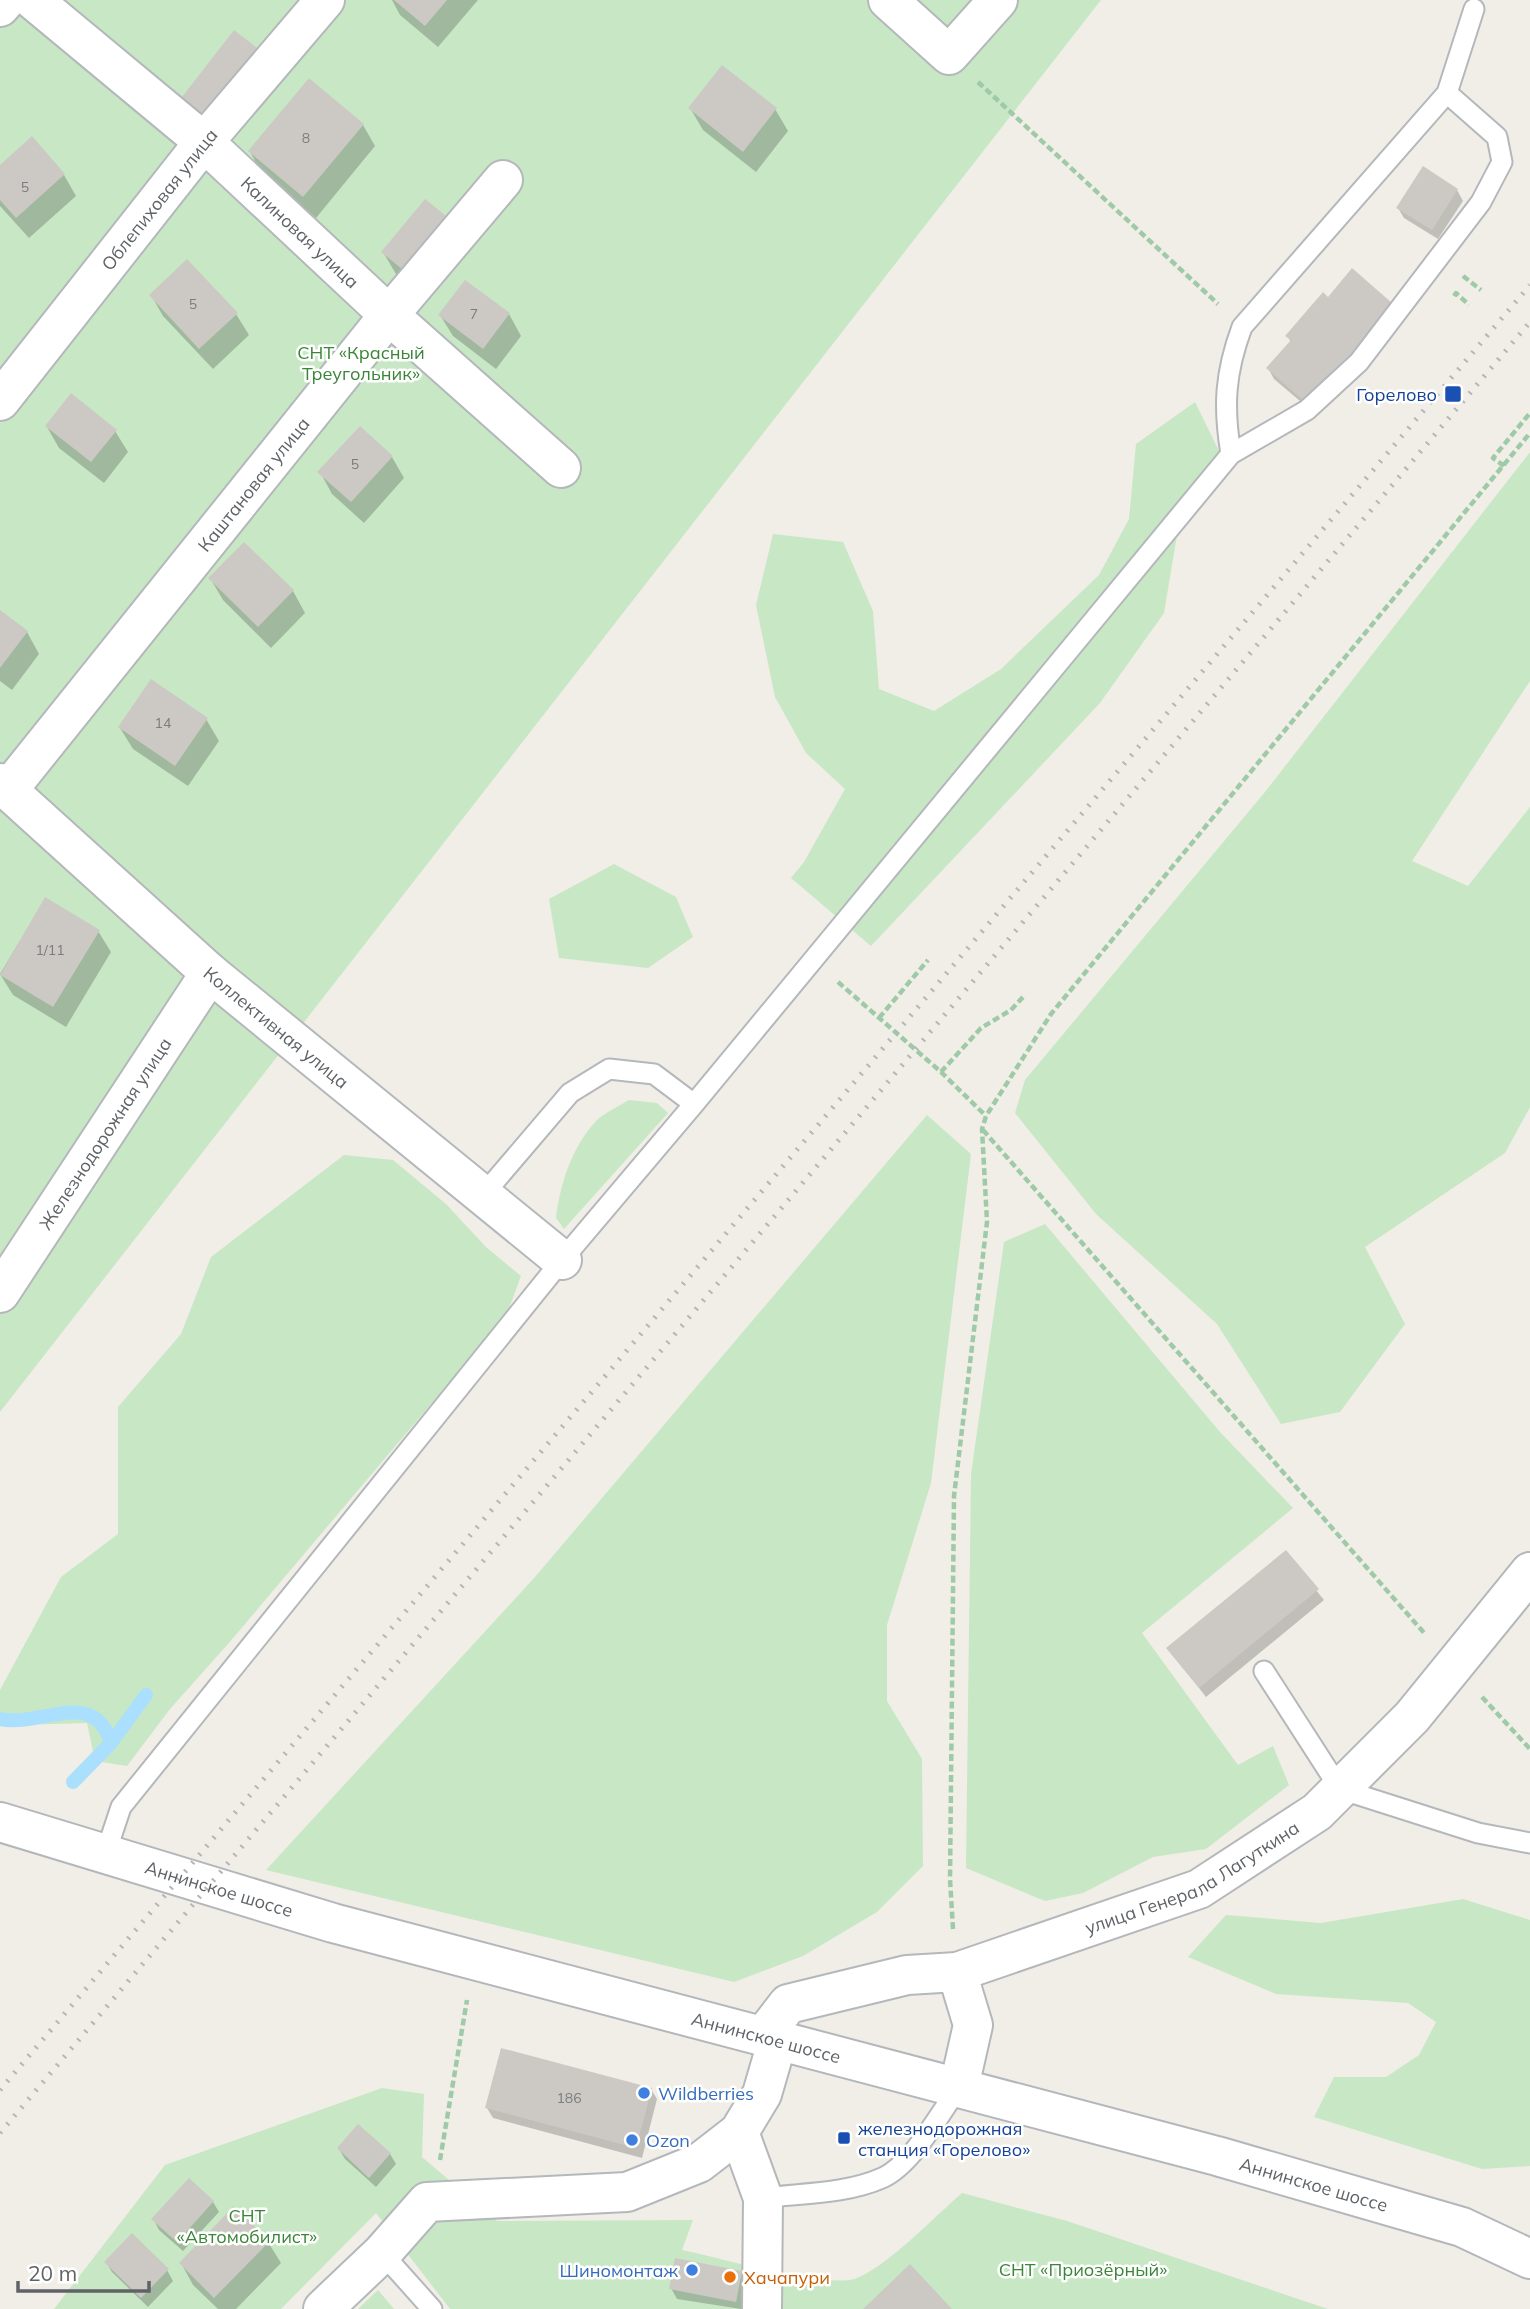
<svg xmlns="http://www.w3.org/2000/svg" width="1530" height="2309" font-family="Mulish,sans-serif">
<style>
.green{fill:#c8e7c5}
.shadow{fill:#0003}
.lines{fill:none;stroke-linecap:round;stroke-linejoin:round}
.stream{stroke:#aae0fd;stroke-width:14}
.building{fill:#ccc9c4}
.lane-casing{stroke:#b4b8bb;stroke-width:23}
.street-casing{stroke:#b4b8bb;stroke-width:42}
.secondary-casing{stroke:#b3b7bb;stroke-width:42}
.path{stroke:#9fcaa8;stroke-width:4.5;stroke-dasharray:7 3.5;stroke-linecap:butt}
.lane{stroke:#fff;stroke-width:19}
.street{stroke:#fff;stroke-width:38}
.secondary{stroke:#fff;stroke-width:38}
.rail{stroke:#b5b6b7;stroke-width:5;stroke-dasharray:2 9;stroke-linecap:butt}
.transit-dot{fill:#1a4fb4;stroke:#fff;stroke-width:2.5}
.shop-dot{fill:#3f7fe0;stroke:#fff;stroke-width:2.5}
.food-dot{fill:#e8710a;stroke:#fff;stroke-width:2.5}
.labels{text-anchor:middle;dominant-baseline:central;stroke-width:5;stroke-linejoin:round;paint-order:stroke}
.number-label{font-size:14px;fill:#7a7c7e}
.street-label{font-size:18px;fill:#5f6367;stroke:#fff}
.park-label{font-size:18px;fill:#3a8537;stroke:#fff}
.transit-label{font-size:18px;fill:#164399;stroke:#fff;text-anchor:end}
.shop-label{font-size:18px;fill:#366cbe;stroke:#fff;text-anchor:start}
.food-label{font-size:18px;fill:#c56008;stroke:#fff;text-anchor:start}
</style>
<rect width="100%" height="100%" fill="#f0eee7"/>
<path class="green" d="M0 0H1101L0 1412Z
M1195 402 1219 451 1177 535 1164 613 1100 703 871 946 791 878 804 862 845 789 806 753 775 697 756 605 773 534 843 542 873 611 879 689 934 711 1001 669 1099 575 1129 519 1136 444Z
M1530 452V681L1412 861 1468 886 1530 807V1107L1505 1153 1365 1247 1405 1324 1340 1412 1281 1424 1217 1324 1096 1214 1015 1113 1025 1080 1265 792Z
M614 864 676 897 693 937 648 968 559 958 549 899Z
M629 1100 657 1103 668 1113 564 1229 556 1218C560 1184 572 1147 596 1121 604 1113 619 1106 629 1100Z
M927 1115 971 1154 931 1483 887 1625V1701L922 1759 923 1866 877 1912 803 1956 734 1982 266 1870 535 1577Z
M344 1155 393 1160 446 1204 486 1247 521 1276 507 1314 228 1644 170 1709 127 1766 95 1761 87 1723 14 1725 0 1712V1690L61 1577 118 1534V1407L181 1334 211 1257Z
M1045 1224 1220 1432 1293 1508 1142 1633 1238 1765 1273 1746 1289 1785 1206 1849 1153 1857 1083 1893 1045 1901 966 1868 971 1474 1004 1242Z
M1463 1899 1530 1920V2166L1482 2169 1314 2117 1334 2077H1386L1419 2055 1436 2022 1408 2003 1276 1994 1188 1957 1226 1915 1321 1923Z
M382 2088 424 2094 422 2157 497 2221 693 2220 682 2250C717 2257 830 2290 857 2278 889 2265 934 2217 962 2193L1067 2221 1328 2309H450L376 2213 281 2309H54L165 2165Z
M378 2290 394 2309H358Z"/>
<path class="shadow" d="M392 0H478L438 47 400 15Z
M272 74 221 138 196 118 184 97Z
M690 108 775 109 788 131 756 172 703 130Z
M363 125 375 146 316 218 262 173 250 152Z
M0 167 64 175 76 196 29 238 0 206Z
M1457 190 1463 201 1438 239 1404 218 1398 208Z
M425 201 420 293 396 274 383 252Z
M151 295 236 314 249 335 213 369 163 316Z
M1328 300 1391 304 1397 314 1313 412 1274 379 1268 368 1291 342 1287 336Z
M509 314 521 336 496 369 453 336 440 315Z
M47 427 115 431 128 452 104 483 59 448Z
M360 428 392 457 404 478 364 523 332 494 320 472Z
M210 578 293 591 305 613 271 648 223 600Z
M0 612 27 632 39 654 12 690 0 681Z
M206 719 219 741 188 786 133 749 120 728Z
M45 899 98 931 111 952 66 1027 13 995 0 974Z
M1285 1552 1324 1600 1206 1697 1168 1648Z
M651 2089 657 2099 642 2158 493 2118 487 2108Z
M339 2149 390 2154 396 2164 376 2187 345 2159Z
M213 2202 219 2212 183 2251 159 2230 154 2220Z
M268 2242 281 2263 236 2309H218L193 2285 181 2263Z
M106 2262 167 2270 173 2281 148 2307 112 2272Z
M740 2273 746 2283 741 2309 677 2299 671 2288Z"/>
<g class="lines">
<path class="stream" d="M0 1719C41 1728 94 1686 111 1743
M73 1782 111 1743 146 1695"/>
</g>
<path class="building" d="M394 0H447L425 26Z
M234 30 261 51 208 118 182 97Z
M722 65 777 108 743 152 688 108Z
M309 78 364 124 303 197 248 151Z
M32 136 65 174 16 218 0 200V165Z
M1423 166 1458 189 1432 230 1396 208Z
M425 199 451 220 407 273 381 252Z
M187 259 238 313 199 349 149 295Z
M1352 268 1392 303 1368 331 1373 336 1336 379 1331 374 1306 403 1266 368 1291 340 1285 336 1323 292 1328 297Z
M465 280 510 313 483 349 438 315Z
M71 393 117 430 91 462 45 426Z
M360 426 393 456 351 502 317 472Z
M244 542 294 590 258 627 208 578Z
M0 610 28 631 0 668Z
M151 679 208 718 175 766 118 727Z
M45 897 100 930 53 1007 0 975Z
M1286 1550 1319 1589 1199 1688 1166 1648Z
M501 2048 652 2088 636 2148 485 2108Z
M358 2124 391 2153 369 2178 337 2148Z
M189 2178 214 2201 177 2242 151 2219Z
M234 2206 270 2241 214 2298 179 2263Z
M132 2233 169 2269 141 2298 104 2262Z
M675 2258 742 2271 736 2302 669 2289Z
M910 2264 952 2309H863Z"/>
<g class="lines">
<g class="lane-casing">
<path id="lane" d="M1231 454C1223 406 1225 373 1242 327L1447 93 1474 9
M483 1195 570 1093 609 1069 654 1074 694 1104
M1264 1671 1340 1789 1478 1833 1530 1843
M105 1855 121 1807 562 1260 694 1104 1231 454 1307 410 1359 362 1481 202 1502 162 1497 137 1447 93
M763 2198C802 2193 846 2194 882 2178 912 2165 940 2113 959 2087
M382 2253 432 2309"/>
</g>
<g class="street-casing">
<g id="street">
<path id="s1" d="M33 0 204 142 389 315 561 468"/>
<path d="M888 0 949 55 998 0"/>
<path d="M0 7 6 0"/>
<path id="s2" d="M0 401 204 142 325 0"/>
<path id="s3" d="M0 783 210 973 562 1260"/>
<path id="s4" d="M8 790 389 315 503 180"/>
<path id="s5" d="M0 1293 210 973"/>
<path d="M957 1972 973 2025 959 2087"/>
<path id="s6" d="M764 2035 788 2004 907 1975 957 1972 1199 1889 1317 1812 1412 1717 1530 1572"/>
<path d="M739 2132 763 2198 762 2309"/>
<path d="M323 2309 382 2253 427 2202 627 2192 699 2163 739 2132 762 2094 778 2039"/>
</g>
</g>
<g class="secondary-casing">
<g id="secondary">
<path id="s7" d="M0 1822 333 1923 1217 2156 1462 2227 1530 2259"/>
</g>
</g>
<path class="path" d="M978 82 1218 304
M1463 276 1481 290
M1454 296 1456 293 1469 305
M1504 466 1493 458 1530 413
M838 982 941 1072 986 1116
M879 1018 928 960
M941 1072 981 1028 1011 1010 1023 997
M983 1130 1425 1634
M1482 1697 1530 1749
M953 1929 950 1879 954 1496 987 1222 982 1129 986 1116 1051 1014 1530 433
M440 2160 467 2000"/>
<use href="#lane" class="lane"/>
<use href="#street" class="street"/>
<use href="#secondary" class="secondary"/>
<path class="rail" d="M0 2090 1530 285
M0 2133 1530 322"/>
</g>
<g class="transit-dot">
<rect x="1444" y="385" width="18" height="18" rx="3.5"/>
<rect x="837" y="2131" width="14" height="14" rx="3.5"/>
</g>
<g class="shop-dot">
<circle cx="644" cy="2093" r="7"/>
<circle cx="632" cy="2140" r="7"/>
<circle cx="692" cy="2270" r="7"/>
</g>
<circle class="food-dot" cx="730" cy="2277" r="7"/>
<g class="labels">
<g class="number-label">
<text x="306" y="138">8</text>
<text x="25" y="187">5</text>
<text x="193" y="304">5</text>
<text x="474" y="314">7</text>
<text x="355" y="464">5</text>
<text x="163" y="723">14</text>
<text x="50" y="950">1/11</text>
<text x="569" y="2098">186</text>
</g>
<g class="street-label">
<text stroke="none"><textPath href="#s2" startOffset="257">Облепиховая улица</textPath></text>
<text stroke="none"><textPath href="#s1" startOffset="354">Калиновая улица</textPath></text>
<text stroke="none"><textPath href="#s4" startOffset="392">Каштановая улица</textPath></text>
<text stroke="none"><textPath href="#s3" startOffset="369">Коллективная улица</textPath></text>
<text stroke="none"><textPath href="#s5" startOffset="191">Железнодорожная улица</textPath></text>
<text stroke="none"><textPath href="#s6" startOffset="466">улица Генерала Лагуткина</textPath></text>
<text stroke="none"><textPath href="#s7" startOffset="229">Аннинское шоссе</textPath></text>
<text stroke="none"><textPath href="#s7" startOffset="796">Аннинское шоссе</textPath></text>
<text stroke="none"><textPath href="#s7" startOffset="1363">Аннинское шоссе</textPath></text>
</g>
<g class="park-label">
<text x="361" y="352">СНТ «Красный<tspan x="361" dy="21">Треугольник»</tspan></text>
<text x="247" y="2215">СНТ<tspan x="247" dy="21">«Автомобилист»</tspan></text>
<text x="1083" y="2269">СНТ «Приозёрный»</text>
</g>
<g class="transit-label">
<text x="1437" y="394">Горелово</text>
<text x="858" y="2128" text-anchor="start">железнодорожная<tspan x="858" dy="21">станция «Горелово»</tspan></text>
</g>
<g class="shop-label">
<text x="658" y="2093">Wildberries</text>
<text x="646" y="2140">Ozon</text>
<text x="678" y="2270" text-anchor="end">Шиномонтаж</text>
</g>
<g class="food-label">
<text x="744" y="2277">Хачапури</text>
</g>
</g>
<path d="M18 2281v10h131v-10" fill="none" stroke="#5f6367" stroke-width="3.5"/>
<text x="28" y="2281" font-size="21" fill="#5f6367" stroke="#ffffff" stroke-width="5" paint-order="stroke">20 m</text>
</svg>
